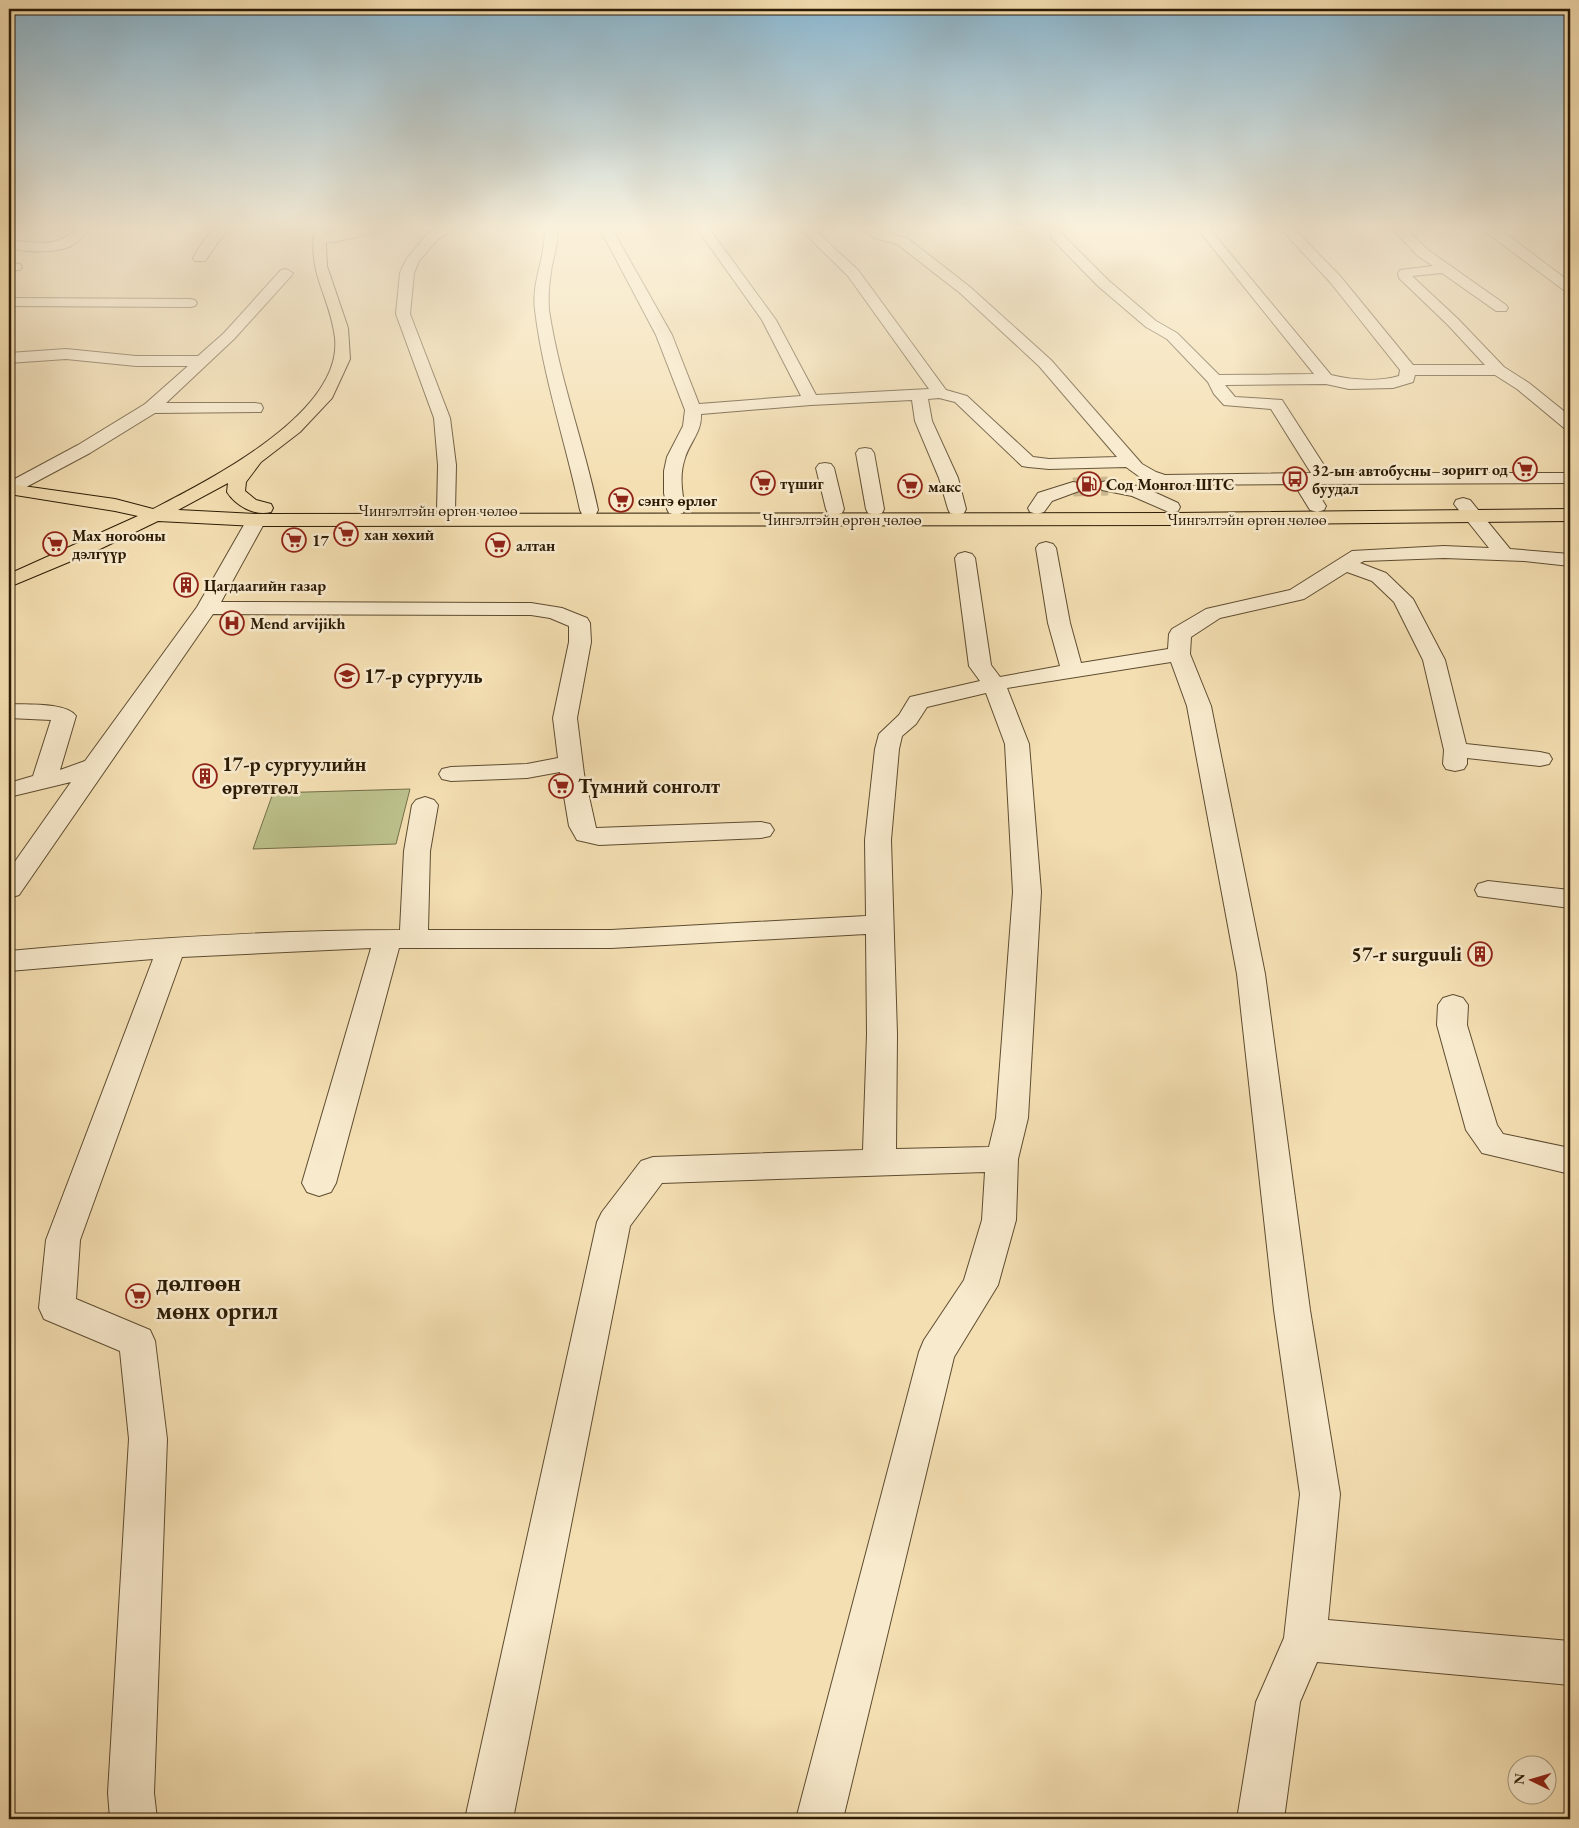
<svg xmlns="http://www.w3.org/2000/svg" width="1579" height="1828" font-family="'EB Garamond',serif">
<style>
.green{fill:#bcc18b;stroke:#746e48}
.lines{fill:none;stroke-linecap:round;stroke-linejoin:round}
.minor-tunnel{stroke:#ccb88f;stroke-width:19;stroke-dasharray:19 9;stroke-linecap:butt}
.minor-casing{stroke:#5e4c30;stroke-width:2}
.major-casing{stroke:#2c1b05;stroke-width:2}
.minor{fill:#f8eacd;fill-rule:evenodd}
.major{fill:#f4dfb2;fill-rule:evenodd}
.labels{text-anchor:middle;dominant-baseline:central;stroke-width:5;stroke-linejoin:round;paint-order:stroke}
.far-poi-label{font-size:16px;font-weight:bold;fill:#2c1b05;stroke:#f8eacd;text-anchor:start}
.far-street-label{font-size:16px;fill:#2c1b05;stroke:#f8eacd}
.poi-label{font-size:20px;font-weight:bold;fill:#2c1b05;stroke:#f8eacd;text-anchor:start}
.near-poi-label{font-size:24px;font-weight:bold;fill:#2c1b05;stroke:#f8eacd;text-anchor:start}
</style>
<rect width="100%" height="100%" fill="#f4dfb2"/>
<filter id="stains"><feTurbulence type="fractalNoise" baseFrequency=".004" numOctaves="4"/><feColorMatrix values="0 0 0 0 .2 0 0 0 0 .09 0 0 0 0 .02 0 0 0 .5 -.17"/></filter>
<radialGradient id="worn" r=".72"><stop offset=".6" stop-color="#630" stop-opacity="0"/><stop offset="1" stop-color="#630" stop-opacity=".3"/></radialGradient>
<path class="green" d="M410 789 396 844 253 849 273 793Z"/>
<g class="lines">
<path class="minor-tunnel" d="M1073 487 1108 486"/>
<g class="minor-casing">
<path id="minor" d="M77 227H89C85 233 80 241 73 245 56 254 27 252 9 248V242L13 241C39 242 58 249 77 227Z
M216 227H229L205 261H195L193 258 202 243Z
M363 227H381L379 230C367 234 322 249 313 239 319 232 352 231 363 227Z
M441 227H456L437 240 419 261 414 273 410 314 450 418 456 465 455 511 453 515 446 517 439 515 437 511 438 465 434 418 396 314 400 273 406 260 427 234Z
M544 227H556C560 242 553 256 551 272 549 284 548 297 549 310 559 377 584 443 598 510L596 514 589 516 582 514 580 510C566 443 543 377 535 310 531 280 548 252 544 227Z
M599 227H611L672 335 699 404 801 396 762 320 696 227H708L776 320 816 395 929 389 848 276 798 227H811L858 270 946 390 967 396 1033 457 1049 459 1117 457 1039 366 960 293 897 244 874 238 863 227H876L884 232 907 238 970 287 1051 360 1142 464 1156 472 1165 475 1311 473 1271 409 1224 405 1214 394 1208 382 1167 339 1146 327 1098 286 1051 238 1049 227H1061L1062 234 1108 280 1156 321 1177 333 1219 375 1314 374 1196 227H1208L1331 375C1352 380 1378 382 1399 376L1400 370 1330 282 1279 227H1292L1340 276 1413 365H1485L1448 325 1399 278 1398 273 1400 270 1433 266 1418 256 1391 227H1404L1428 250 1506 305 1508 308 1506 311H1496L1442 273 1412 276 1458 319 1504 367 1529 383 1570 416V429L1564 428 1517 389 1495 375H1415L1413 382 1393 388 1349 389 1326 384 1225 385 1235 397 1282 400 1329 473H1570V483L1312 484 1326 506 1324 510 1317 512 1310 510 1294 484 1165 485 1144 480 1126 467 1049 469 1028 467 1022 466 955 402 939 398 928 399 932 421 958 478 966 509 964 513 957 515 950 513 948 509 939 478 915 421 912 400 811 405 701 414C702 432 690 442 685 458 679 475 682 492 685 509L683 513 676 515 669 513 667 509 664 493V471L667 457 683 426 685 410 656 335Z
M1477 227H1497L1570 282V292L1565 291 1487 233 1479 230Z
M9 263 20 264 22 267 20 270 9 271Z
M286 269 293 273 291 276 234 339 166 403H255L261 404 263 408 261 412 155 413 90 453 15 493 9 494V482L78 445 145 404 188 366H136L66 359 9 363V353L66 349 136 356H198L224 333 281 270Z
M9 298 190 299 195 300 197 303 195 306 190 307 9 306Z
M865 448 871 449 874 453 884 509 882 513 875 515 868 513 866 509 856 453 859 449Z
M825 463 831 464 834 468 844 509 842 513 835 515 828 513 826 509 816 468 819 464Z
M1108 481 1143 487 1178 503 1180 507 1178 511 1171 513 1132 496 1102 490 1099 486 1102 482Z
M1073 482 1079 483 1082 487 1079 491 1052 501 1044 512 1037 514 1030 512 1028 508 1038 493Z
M1463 498 1470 500 1510 549 1570 554V566L1524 561 1444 558 1364 561 1360 563 1386 573 1413 599 1445 660 1466 744 1540 752 1549 754 1552 759 1549 764 1540 766 1467 758V764L1464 769 1455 771 1446 769 1443 764 1444 750 1423 660 1394 602 1372 581 1347 572 1304 599 1220 618 1191 637 1190 654 1211 706 1265 974 1310 1310 1340 1494 1328 1620 1570 1641V1685L1317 1662 1300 1702 1284 1819H1237L1256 1702 1284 1638 1300 1494 1274 1310 1237 974 1187 706 1171 662 1007 688 1029 744 1041 892 1028 1118 1018 1159 1016 1220 998 1285 954 1357 843 1819H796L919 1352 924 1340 964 1280 982 1220 985 1172 662 1183 630 1226 513 1819H465L597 1222 602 1212 641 1161 653 1157 863 1150 867 1034 866 934 611 948H399L336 1183 331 1192 319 1196 307 1192 302 1183 371 948 182 957 80 1240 76 1299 150 1330 155 1341 167 1439 154 1793 157 1819H110L108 1793 129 1439 120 1351 44 1319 39 1308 46 1240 153 959 9 971V951C139 939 270 930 400 930L404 851 412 805 416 800 425 797 434 800 438 805 430 851 428 930H611L866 916 865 840 875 749 879 734 899 715 910 697 980 681 969 666 955 558 958 554 965 552 972 554 975 558 991 665 1000 677 1060 666 1048 623 1036 548 1039 544 1046 542 1053 544 1056 548 1070 623 1081 663 1168 649 1169 634 1172 629 1206 609 1290 590 1352 551 1444 546 1489 548 1454 504 1456 500ZM986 693 1005 744 1013 892 996 1118 989 1147 896 1149 897 1034 891 840 899 749 902 736 916 724 927 707Z
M256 514 263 516 266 520 221 602 531 603 562 608 587 618 590 623 591 642 577 718 584 774 596 828 761 822 770 824 774 830 770 836 761 838 599 845 577 840 569 826 560 772 527 778 451 781 442 779 439 774 442 769 451 767 527 764 558 758 553 718 569 642V626L550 618 531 615 213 614 19 895 9 898V870L71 782 9 797V783L33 776 51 720 9 718V704C26 705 66 702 76 716L60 770 85 761 197 607 249 516Z
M1488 881 1570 890V908L1478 896 1475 890 1478 884Z
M1453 995 1463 998 1468 1005 1467 1025 1497 1125 1503 1134 1570 1148V1174L1482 1153 1466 1130 1437 1025 1438 1005 1443 998Z"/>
</g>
<g class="major-casing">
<path id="major" d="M315 227H327L326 246 327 266 348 328 350 359 332 398 300 432 261 462 246 482 245 491 256 500 271 504 273 508 271 512C254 516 236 506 227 492L228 483 178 510 256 514 1176 513 1570 509V521L1176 525 256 526 158 521 100 549 9 587V574L138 516 115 511 9 494V484L115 499 153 509C209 480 343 413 335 338 330 295 307 275 315 227Z"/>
</g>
<use href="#minor" class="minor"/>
<use href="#major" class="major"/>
</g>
<linearGradient id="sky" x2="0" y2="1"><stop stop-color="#89b7d1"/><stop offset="0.47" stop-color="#faf1dc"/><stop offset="1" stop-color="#faf1dc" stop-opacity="0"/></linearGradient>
<rect width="1579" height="483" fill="url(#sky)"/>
<defs>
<g id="supermarket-ring" transform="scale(1.25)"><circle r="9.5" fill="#f8eacd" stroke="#8f2418" stroke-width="1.5"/><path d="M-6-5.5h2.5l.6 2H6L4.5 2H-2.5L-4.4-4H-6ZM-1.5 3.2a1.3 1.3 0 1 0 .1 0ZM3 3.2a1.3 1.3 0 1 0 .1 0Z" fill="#8f2418"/></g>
<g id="bus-ring" transform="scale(1.25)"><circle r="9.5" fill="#f8eacd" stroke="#8f2418" stroke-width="1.5"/><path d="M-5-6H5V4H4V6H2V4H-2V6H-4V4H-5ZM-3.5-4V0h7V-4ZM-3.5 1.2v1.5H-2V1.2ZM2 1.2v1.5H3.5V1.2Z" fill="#8f2418"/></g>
<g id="fuel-ring" transform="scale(1.25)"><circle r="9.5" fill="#f8eacd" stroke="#8f2418" stroke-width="1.5"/><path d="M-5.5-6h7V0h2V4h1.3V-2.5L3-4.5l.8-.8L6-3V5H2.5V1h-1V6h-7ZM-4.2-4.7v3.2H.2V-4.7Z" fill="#8f2418"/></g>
<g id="building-ring" transform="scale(1.25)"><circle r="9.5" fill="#f8eacd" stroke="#8f2418" stroke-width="1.5"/><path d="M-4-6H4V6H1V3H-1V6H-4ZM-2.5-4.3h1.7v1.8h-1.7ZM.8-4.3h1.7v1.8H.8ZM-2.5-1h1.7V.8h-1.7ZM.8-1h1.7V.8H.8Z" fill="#8f2418"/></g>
<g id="hospital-ring" transform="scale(1.25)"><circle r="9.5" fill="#f8eacd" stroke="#8f2418" stroke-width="1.5"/><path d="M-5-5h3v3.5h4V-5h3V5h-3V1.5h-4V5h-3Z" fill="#8f2418"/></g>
<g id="school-ring" transform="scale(1.25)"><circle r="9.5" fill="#f8eacd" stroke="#8f2418" stroke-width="1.5"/><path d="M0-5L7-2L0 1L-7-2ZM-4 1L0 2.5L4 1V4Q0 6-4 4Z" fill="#8f2418"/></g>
</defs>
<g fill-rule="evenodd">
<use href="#supermarket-ring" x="1525" y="469"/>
<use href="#bus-ring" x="1295" y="479"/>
<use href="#supermarket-ring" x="763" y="483"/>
<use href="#fuel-ring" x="1089" y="484"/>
<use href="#supermarket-ring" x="910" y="486"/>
<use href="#supermarket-ring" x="621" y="500"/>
<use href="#supermarket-ring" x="346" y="534"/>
<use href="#supermarket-ring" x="294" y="540"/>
<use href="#supermarket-ring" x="55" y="544"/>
<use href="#supermarket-ring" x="498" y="545"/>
<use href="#building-ring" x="186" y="585"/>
<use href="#hospital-ring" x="232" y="623"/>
<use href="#school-ring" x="347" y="676"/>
<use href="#building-ring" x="205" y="776"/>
<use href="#supermarket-ring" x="561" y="786"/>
<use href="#building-ring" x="1480" y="954"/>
<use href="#supermarket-ring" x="138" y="1296"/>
</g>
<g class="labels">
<g class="far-poi-label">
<text x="1508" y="469" text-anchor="end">зоригт од</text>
<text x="1312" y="470">32-ын автобусны<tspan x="1312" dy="18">буудал</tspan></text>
<text x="780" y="483">түшиг</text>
<text x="1106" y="484">Сод Монгол ШТС</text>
<text x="928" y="486">макс</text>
<text x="638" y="500">сэнгэ өрлөг</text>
<text x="364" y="534">хан хөхий</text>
<text x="72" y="535">Мах ногооны<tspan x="72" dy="18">дэлгүүр</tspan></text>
<text x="312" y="540">17</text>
<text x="516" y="545">алтан</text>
<text x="204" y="585">Цагдаагийн газар</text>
<text x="250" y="623">Mend arvijikh</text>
</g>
<g class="far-street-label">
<text x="438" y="510">Чингэлтэйн өргөн чөлөө</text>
<text x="842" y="519">Чингэлтэйн өргөн чөлөө</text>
<text x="1247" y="519">Чингэлтэйн өргөн чөлөө</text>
</g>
<g class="poi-label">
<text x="364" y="676">17-р сургууль</text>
<text x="222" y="764">17-р сургуулийн<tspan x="222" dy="23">өргөтгөл</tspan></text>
<text x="578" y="786">Түмний сонголт</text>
<text x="1462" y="954" text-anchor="end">57-r surguuli</text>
</g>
<g class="near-poi-label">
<text x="156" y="1282">дөлгөөн<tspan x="156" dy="28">мөнх оргил</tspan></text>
</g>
</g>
<rect width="1579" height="1828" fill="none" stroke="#f4dfb2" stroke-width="30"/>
<rect x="10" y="10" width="1559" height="1808" fill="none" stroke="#2c1b05" stroke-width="2.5"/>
<rect x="15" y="15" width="1549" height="1798" fill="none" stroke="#2c1b05"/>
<g transform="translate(1532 1780) rotate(275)"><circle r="24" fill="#f8eacd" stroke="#a6977d"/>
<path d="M0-4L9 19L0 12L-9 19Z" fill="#8f2418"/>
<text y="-8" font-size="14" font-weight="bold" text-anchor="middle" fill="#2c1b05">N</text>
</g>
<rect width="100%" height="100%" filter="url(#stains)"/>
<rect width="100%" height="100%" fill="url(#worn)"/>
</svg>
